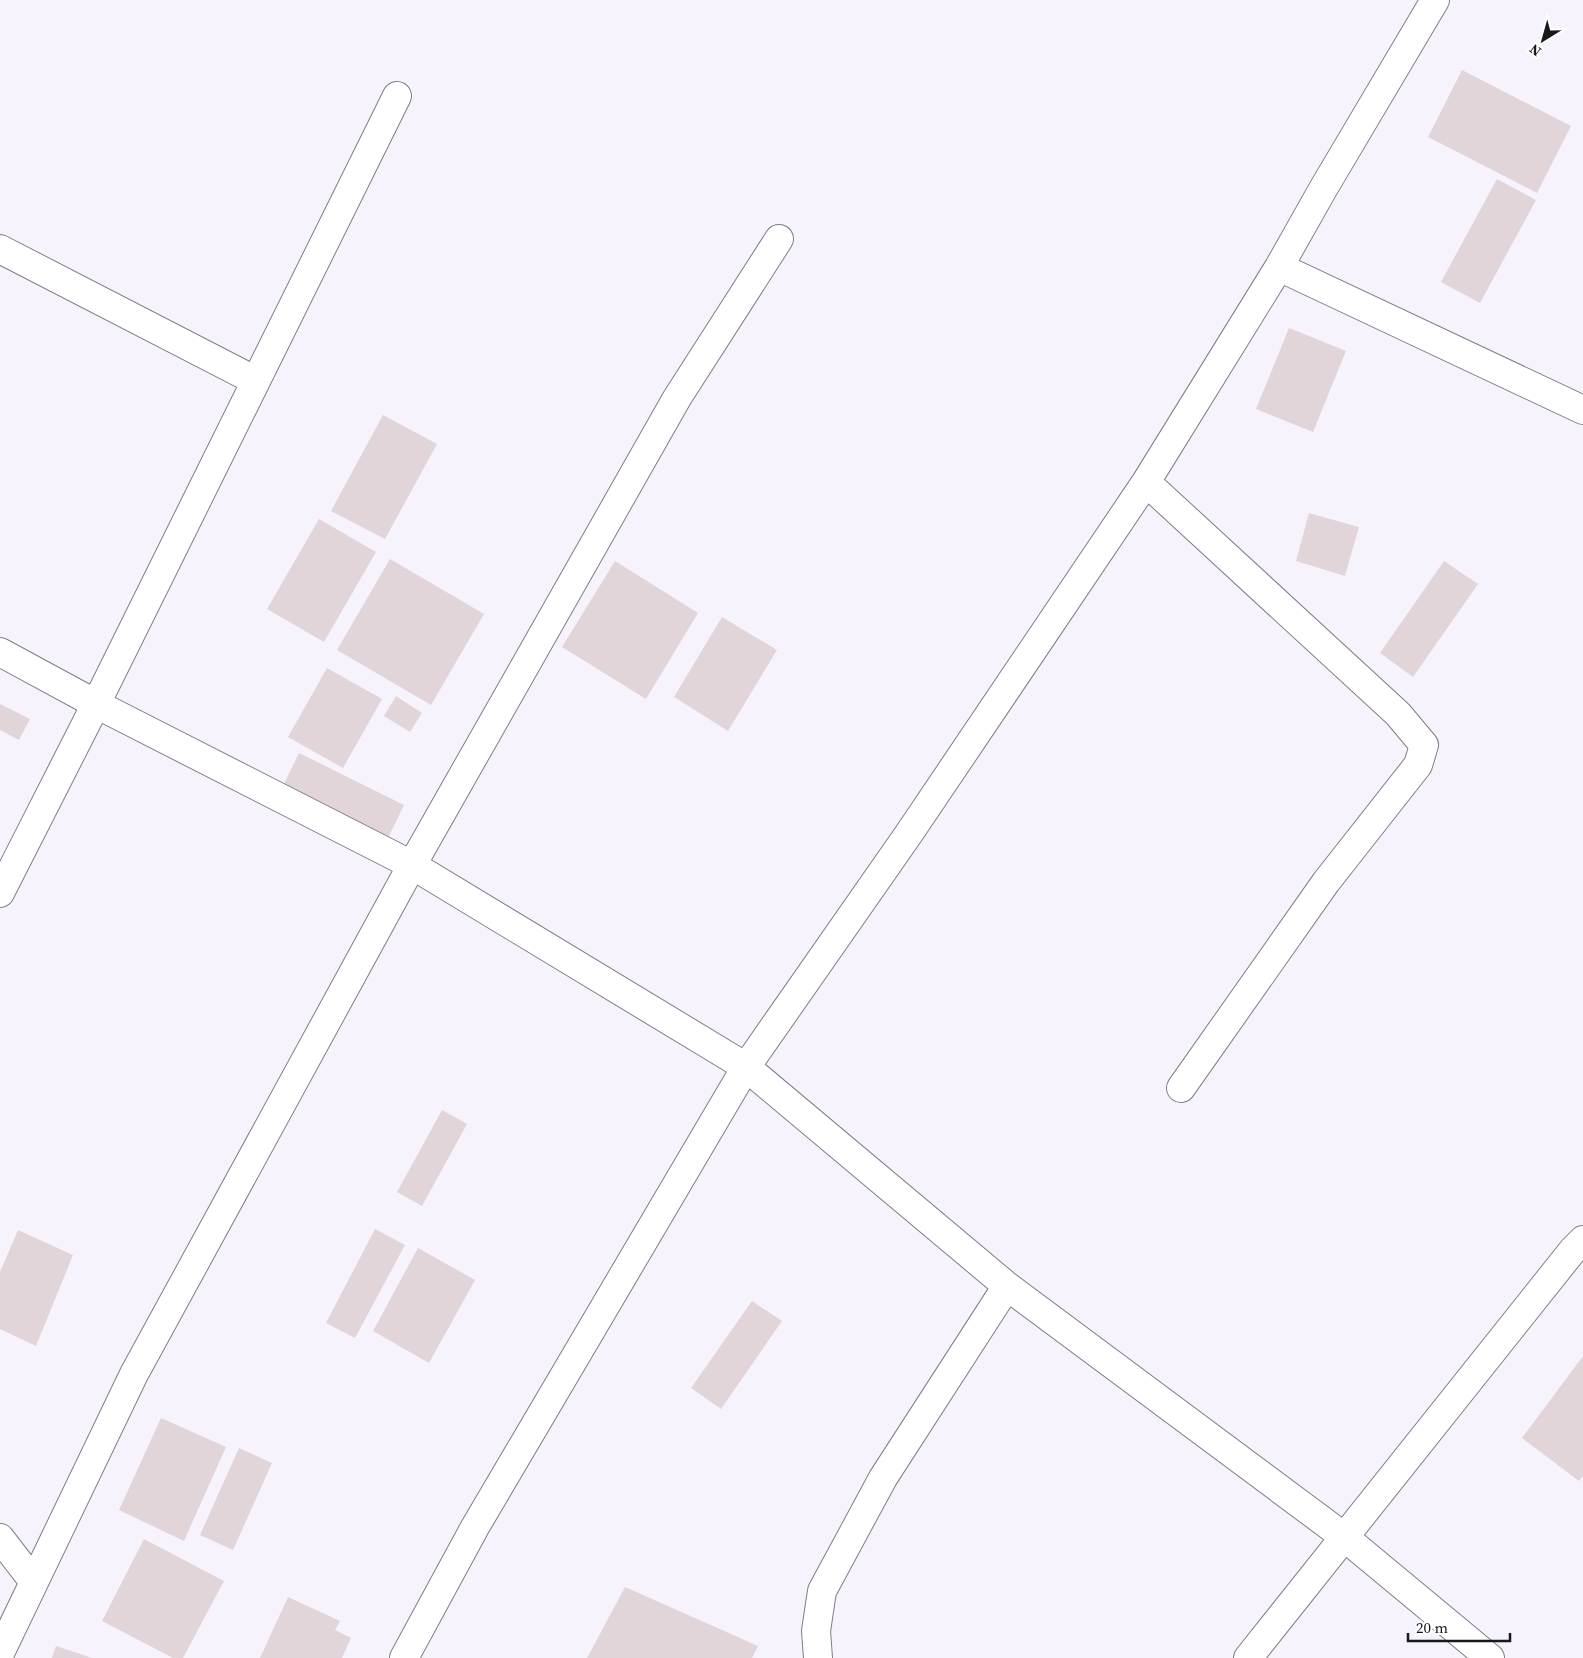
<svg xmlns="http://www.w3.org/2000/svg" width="1583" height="1658" font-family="'Source Serif 4',serif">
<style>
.building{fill:#e1d5da}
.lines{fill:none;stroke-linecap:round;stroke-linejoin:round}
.minor-casing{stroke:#807d86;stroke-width:30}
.minor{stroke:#fff;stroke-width:28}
</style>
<rect width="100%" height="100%" fill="#f6f3fd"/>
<path class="building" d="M1462 70 1571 126 1537 193 1428 137Z
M1497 179 1536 200 1480 303 1441 282Z
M1289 328 1346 351 1313 432 1256 409Z
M383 415 437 444 385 539 331 511Z
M1309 513 1359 527 1345 576 1296 561Z
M319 519 376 552 324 642 267 609Z
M390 559 484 614 431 705 337 650Z
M615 561 698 613 646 699 562 647Z
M1444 561 1478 584 1413 677 1380 653Z
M722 617 777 650 728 731 674 697Z
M327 668 382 699 343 768 288 737Z
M396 696 422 713 410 732 384 716Z
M0 704 30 719 19 740 0 730Z
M299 753 404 805 388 838 283 786Z
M442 1110 467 1124 422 1206 397 1192Z
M375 1229 405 1245 355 1338 326 1323Z
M18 1230 73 1255 36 1346 0 1329V1272Z
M418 1248 475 1280 429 1363 373 1331Z
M752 1301 782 1321 721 1409 691 1388Z
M1583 1356V1476L1579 1481 1522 1438Z
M161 1418 226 1447 184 1541 119 1510Z
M239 1448 272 1463 233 1550 200 1535Z
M144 1539 224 1581 183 1658H173L102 1621Z
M625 1587 758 1646 752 1658H587Z
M288 1597 340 1621 335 1630 351 1638 342 1658H260Z
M56 1646 92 1658H52Z"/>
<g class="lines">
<g class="minor-casing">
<path id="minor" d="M0 249 256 381
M1279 267 1583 410
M1146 482 1398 714 1424 745 1418 765 1326 882 1181 1088
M0 652 96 704 412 865 746 1067 1007 1286 1343 1536 1490 1658
M0 893 96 704 397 96
M0 1538 34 1582
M0 1653 134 1374 412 865 677 398 779 239
M404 1658 475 1527 746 1067 910 832 1146 482 1279 267 1323 189 1435 0
M818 1658 816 1631 822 1591 883 1478 1007 1286
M1248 1658 1573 1250 1583 1240"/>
</g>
<use href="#minor" class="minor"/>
</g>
<g transform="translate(1543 40) rotate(217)" stroke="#ffffff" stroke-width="4" paint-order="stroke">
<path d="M0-4L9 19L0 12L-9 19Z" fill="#19181b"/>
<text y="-8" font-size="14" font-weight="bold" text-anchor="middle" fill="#19181b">N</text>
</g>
<path d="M1408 1633v8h102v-8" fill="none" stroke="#19181b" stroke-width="2.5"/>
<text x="1416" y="1633" font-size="15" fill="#19181b" stroke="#ffffff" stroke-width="4" paint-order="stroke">20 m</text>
</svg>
